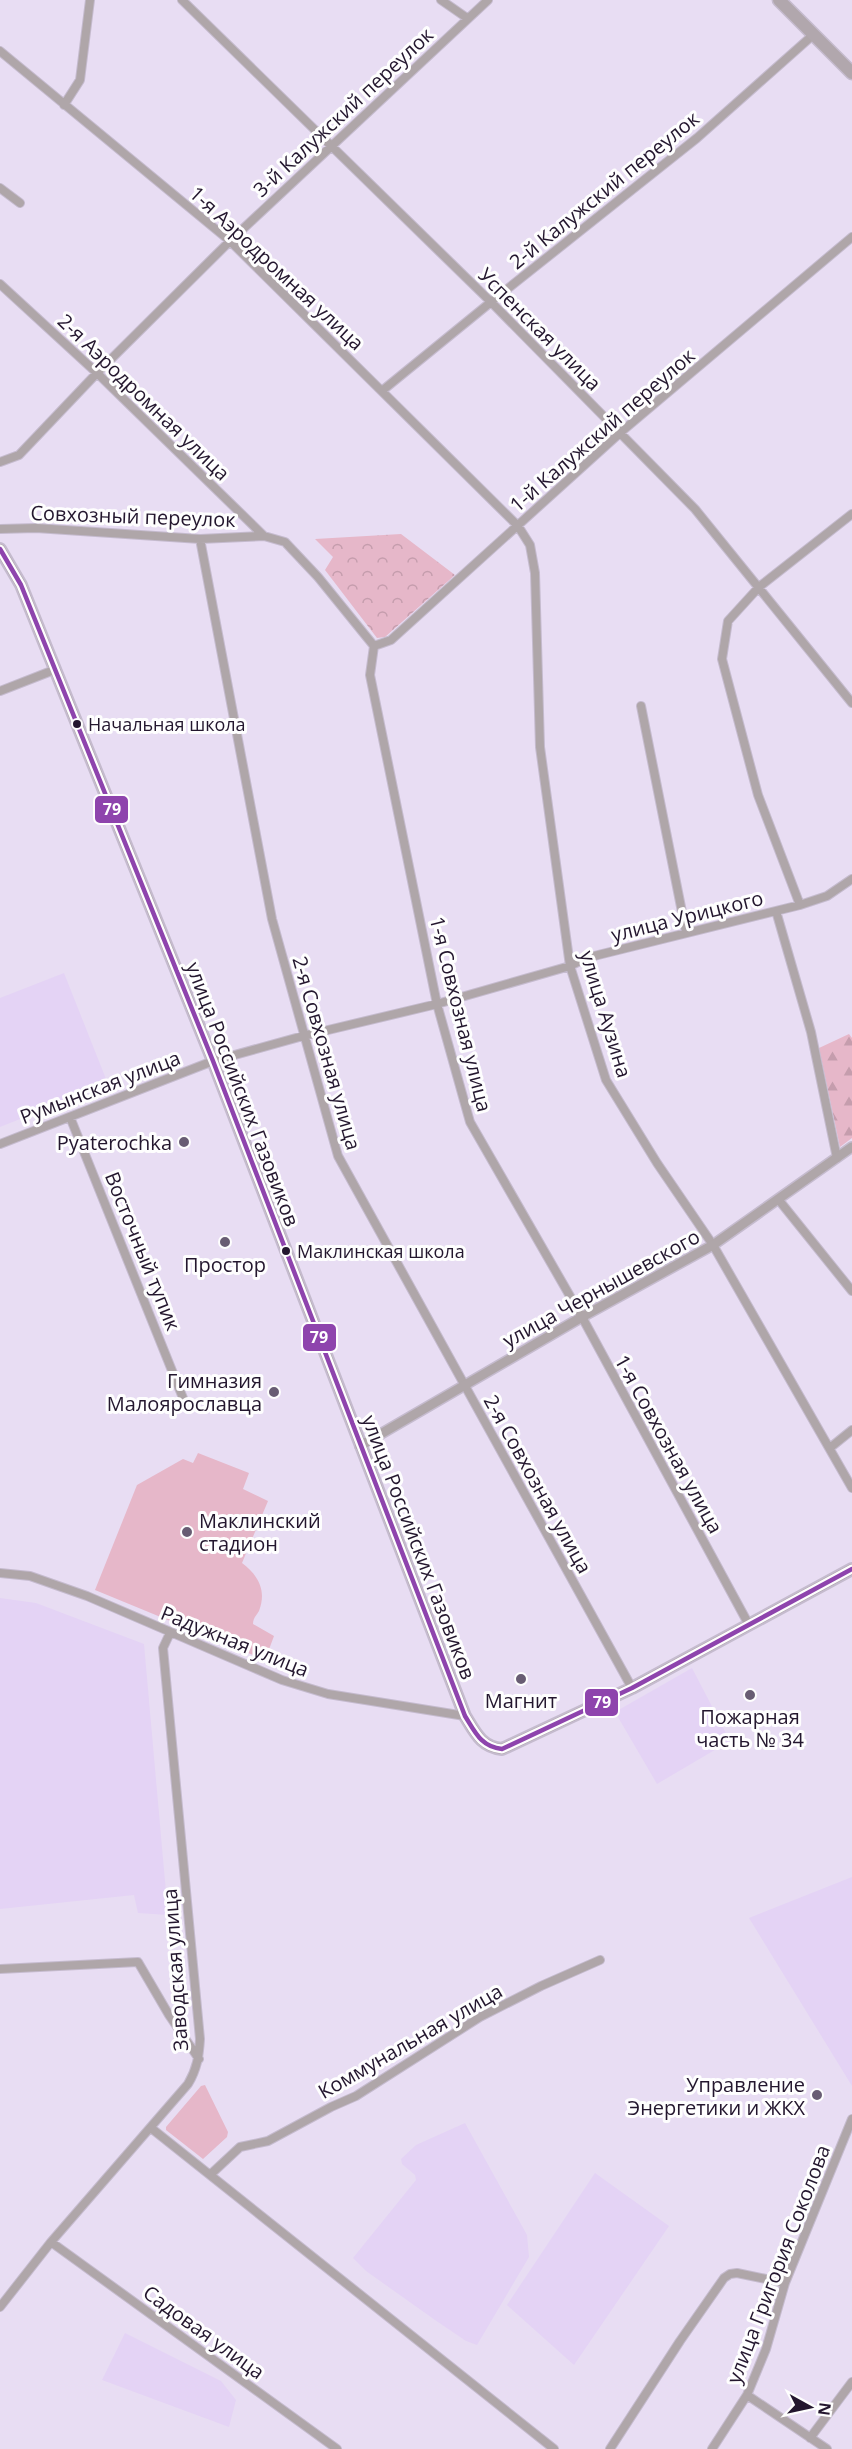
<svg xmlns="http://www.w3.org/2000/svg" width="852" height="2449" font-family="'Open Sans',sans-serif">
<style>
.built{fill:#e4d3f5}
.grass{fill:#e6b7c9}
.forest{fill:url(#forest-firs)}
.park{fill:url(#park-crowns)}
.lines{fill:none;stroke-linecap:round;stroke-linejoin:round}
.minor-casing{stroke:#c5bbce;stroke-width:10}
.tertiary-casing{stroke:#c5bbce;stroke-width:12}
.secondary-casing{stroke:#c5bbce;stroke-width:14}
.primary-casing{stroke:#c5bbce;stroke-width:15}
.minor{stroke:#afa6a9;stroke-width:8}
.tertiary{stroke:#afa6a9;stroke-width:9}
.secondary{stroke:#aea5ab;stroke-width:10}
.primary{stroke:#b1a7ad;stroke-width:12}
.bus-1-casing{stroke:#fefefe;stroke-width:9}
.bus-1{stroke:#8e44ad;stroke-width:4.5}
.bus-dot{fill:#23162e;stroke:#fefefe;stroke-width:2}
.poi-dot{fill:#685c73;stroke:#fefefe;stroke-width:2}
.labels{text-anchor:middle;dominant-baseline:central;stroke-width:6;stroke-linejoin:round;paint-order:stroke}
.bus-label{font-size:18px;fill:#23162e;stroke:#fefefe;text-anchor:start}
.street-label{font-size:20px;fill:#23162e;stroke:#fefefe}
.poi-label{font-size:20px;fill:#23162e;stroke:#fefefe;text-anchor:end}
.line-badge{stroke:#fefefe;stroke-width:2}
.badge-label{font-size:16px;text-anchor:middle;font-weight:bold;fill:#fff}
</style>
<defs>
<pattern id="forest-firs" width="22" height="20" patternUnits="userSpaceOnUse" patternTransform="scale(1.5)"><rect width="22" height="20" fill="#e6b7c9"/><path d="M5 1l3.5 6h-7zM16 11l3.5 6h-7z" fill="#c59dad"/></pattern>
<pattern id="park-crowns" width="20" height="18" patternUnits="userSpaceOnUse" patternTransform="scale(1.5)"><rect width="20" height="18" fill="#e6b7c9"/><path d="M2 6a3 3 0 1 1 6 0M12 15a3 3 0 1 1 6 0" fill="none" stroke="#c59dad"/></pattern>
</defs>
<rect width="100%" height="100%" fill="#e8ddf3"/>
<path class="built" d="M64 973 108 1084 0 1127V998Z
M0 1598 36 1603 144 1644 168 1915 138 1913 134 1895 0 1909Z
M692 1668 730 1741 657 1784 615 1712Z
M852 1877V2086L749 1918Z
M465 2123 527 2235 529 2257 477 2345 466 2341 435 2320 366 2271 353 2258 416 2180 415 2175 402 2164 401 2159 416 2145Z
M595 2173 669 2226 574 2365 507 2305Z
M125 2333 221 2381 236 2400 229 2427 102 2380Z"/>
<path class="grass" d="M198 1453 249 1473 243 1489 268 1501 242 1563C258 1575 267 1590 259 1611 256 1616 253 1618 253 1624L274 1636 265 1660 95 1590 137 1485 183 1459 193 1463Z
M205 2085 228 2132 227 2137 203 2159 166 2130V2127L201 2086Z"/>
<path class="forest" d="M849 1034 852 1038V1138L840 1147 819 1048Z"/>
<path class="park" d="M401 534 455 575 385 637 377 638 325 570 333 557 315 539Z"/>
<g class="lines">
<g class="minor-casing">
<path id="minor" d="M182 0 491 302 695 509 852 703
M441 0 467 18
M0 51 230 241 518 526 530 545 535 573 540 747 570 966 606 1080 657 1163 713 1245 852 1488
M64 105 80 80 90 0
M0 188 20 203
M0 284 97 373 264 536
M383 390 491 302 697 138 813 35
M0 462 19 455 97 373 230 241 488 0
M0 529 36 528 200 539 264 536 285 542 318 577 374 646 370 675 437 1004 470 1122 582 1317 749 1625
M200 539 272 919 338 1156 632 1688
M374 646 391 640 621 432 852 237
M0 691 54 670
M641 706 686 932
M800 905 758 795 722 659 728 621 759 587 852 514
M776 911 811 1032 837 1158
M70 1117 183 1398
M0 1144 213 1061 303 1036 437 1004 570 966 586 958 800 905 827 896 852 879
M778 1199 852 1291
M831 1447 852 1430
M0 1573 30 1576 87 1596 282 1680 328 1694 465 1716
M0 1969 138 1962 169 2015 199 2059
M151 2128 554 2449
M211 2174 240 2147 268 2141 331 2107 356 2096 480 2017 541 1986 600 1960
M51 2242 337 2449
M0 2307 51 2242 188 2084C197 2069 199 2056 200 2039L163 1648 170 1633
M747 2395 827 2449
M810 2438 852 2382
M610 2449 680 2341 724 2278 730 2274 737 2273 785 2283
M712 2449 747 2395 766 2349 785 2283 852 2119"/>
</g>
<g class="tertiary-casing">
<path id="tertiary" d="M360 1446 582 1317 713 1245 852 1147"/>
</g>
<g class="secondary-casing">
<path id="secondary" d="M0 549 21 585 213 1061 465 1716C475 1732 481 1747 502 1749L632 1688 852 1569"/>
</g>
<g class="primary-casing">
<path id="primary" d="M779 0 852 73"/>
</g>
<use href="#minor" class="minor"/>
<use href="#tertiary" class="tertiary"/>
<use href="#secondary" class="secondary"/>
<use href="#primary" class="primary"/>
<g class="bus-1-casing">
<path id="bus-1" d="M0 549 21 585 213 1061 465 1716C475 1732 481 1747 502 1749L632 1688 852 1569"/>
</g>
<use href="#bus-1" class="bus-1"/>
</g>
<g class="bus-dot">
<circle cx="77" cy="724" r="5"/>
<circle cx="286" cy="1251" r="5"/>
</g>
<g class="poi-dot">
<circle cx="184" cy="1142" r="6"/>
<circle cx="225" cy="1242" r="6"/>
<circle cx="274" cy="1392" r="6"/>
<circle cx="187" cy="1532" r="6"/>
<circle cx="521" cy="1679" r="6"/>
<circle cx="750" cy="1695" r="6"/>
<circle cx="817" cy="2095" r="6"/>
</g>
<g class="labels">
<g class="bus-label">
<text x="88" y="724">Начальная школа</text>
<text x="297" y="1251">Маклинская школа</text>
</g>
<g class="street-label">
<text transform="translate(343 112) rotate(-43)">3-й Калужский переулок</text>
<text transform="translate(604 190) rotate(-39)">2-й Калужский переулок</text>
<text transform="translate(277 268) rotate(43)">1-я Аэродромная улица</text>
<text transform="translate(540 329) rotate(45)">Успенская улица</text>
<text transform="translate(144 397) rotate(44)">2-я Аэродромная улица</text>
<text transform="translate(602 430) rotate(-41)">1-й Калужский переулок</text>
<text transform="translate(133 516) rotate(2)">Совхозный переулок</text>
<text transform="translate(687 916) rotate(-14)">улица Урицкого</text>
<text transform="translate(461 1014) rotate(76)">1-я Совхозная улица</text>
<text transform="translate(606 1014) rotate(73)">улица Аузина</text>
<text transform="translate(327 1053) rotate(74)">2-я Совхозная улица</text>
<text transform="translate(100 1087) rotate(-21)">Румынская улица</text>
<text transform="translate(243 1094) rotate(69)">улица Российских Газовиков</text>
<text transform="translate(143 1251) rotate(68)">Восточный тупик</text>
<text transform="translate(601 1288) rotate(-29)">улица Чернышевского</text>
<text transform="translate(669 1444) rotate(61)">1-я Совхозная улица</text>
<text transform="translate(538 1484) rotate(61)">2-я Совхозная улица</text>
<text transform="translate(419 1547) rotate(69)">улица Российских Газовиков</text>
<text transform="translate(235 1641) rotate(22)">Радужная улица</text>
<text transform="translate(175 1970) rotate(-94)">Заводская улица</text>
<text transform="translate(410 2041) rotate(-30)">Коммунальная улица</text>
<text transform="translate(778 2264) rotate(-69)">улица Григория Соколова</text>
<text transform="translate(204 2332) rotate(36)">Садовая улица</text>
</g>
<g class="poi-label">
<text x="172" y="1142">Pyaterochka</text>
<text x="225" y="1264" text-anchor="middle">Простор</text>
<text x="262" y="1380">Гимназия<tspan x="262" dy="23">Малоярославца</tspan></text>
<text x="199" y="1520" text-anchor="start">Маклинский<tspan x="199" dy="23">стадион</tspan></text>
<text x="521" y="1700" text-anchor="middle">Магнит</text>
<text x="750" y="1716" text-anchor="middle">Пожарная<tspan x="750" dy="23">часть № 34</tspan></text>
<text x="805" y="2084">Управление<tspan x="805" dy="23">Энергетики и ЖКХ</tspan></text>
</g>
</g>
<g class="line-badge">
<rect x="94" y="795" width="35" height="29" rx="6" fill="#8e44ad"/>
<rect x="302" y="1323" width="35" height="29" rx="6" fill="#8e44ad"/>
<rect x="584" y="1688" width="35" height="29" rx="6" fill="#8e44ad"/>
</g>
<g class="badge-label">
<text x="112" y="815">79</text>
<text x="319" y="1343">79</text>
<text x="602" y="1708">79</text>
</g>
<g transform="translate(810 2407) rotate(98)" stroke="#fefefe" stroke-width="4.5" paint-order="stroke">
<path d="M0-4.5L10 22L0 15L-10 22Z" fill="#23162e"/>
<text y="-9" font-size="16" font-weight="bold" text-anchor="middle" fill="#23162e">N</text>
</g>
</svg>
